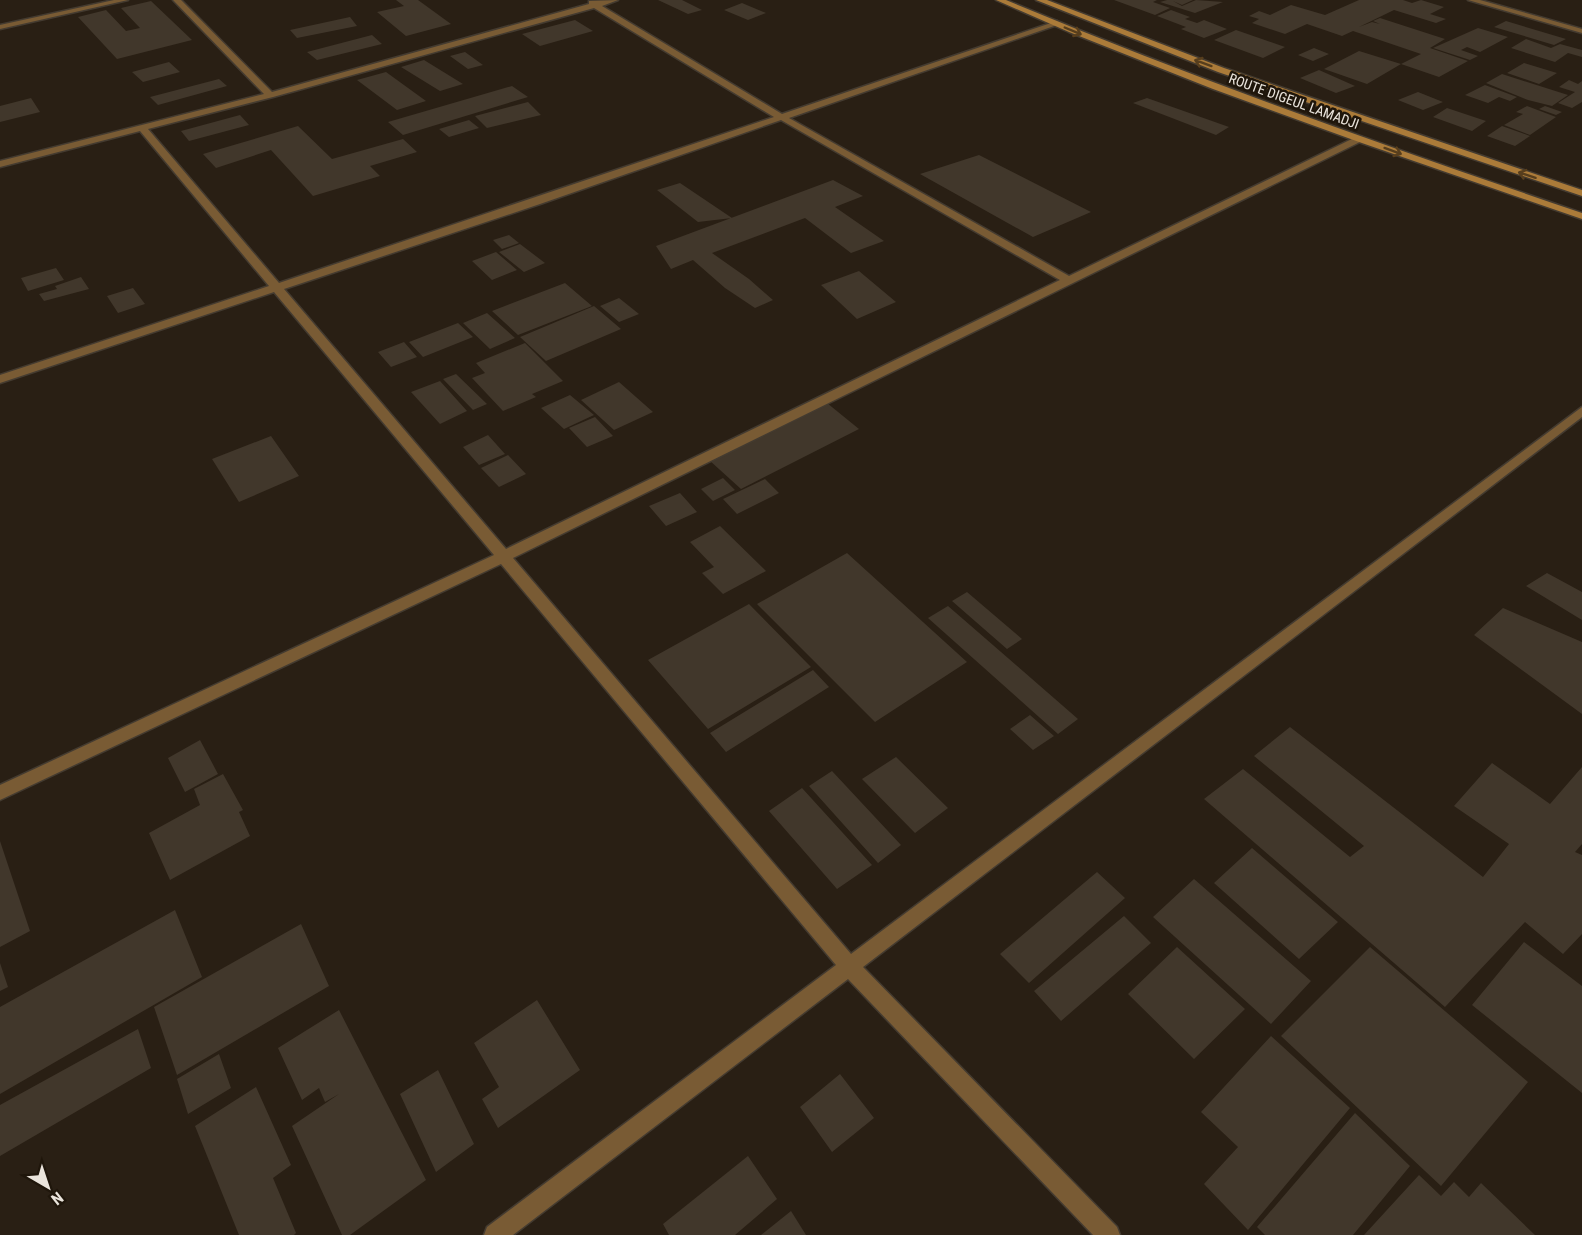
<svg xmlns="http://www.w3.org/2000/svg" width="1582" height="1235" font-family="'Roboto Condensed',sans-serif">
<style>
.building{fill:#41372b}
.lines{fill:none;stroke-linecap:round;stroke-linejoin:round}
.minor-casing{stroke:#443b30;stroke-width:3}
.secondary-casing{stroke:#443b30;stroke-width:3}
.minor{fill:#795b34;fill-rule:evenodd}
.secondary{fill:#ab7b39;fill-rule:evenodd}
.oneway{stroke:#573e1d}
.labels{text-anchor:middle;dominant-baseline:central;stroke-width:5;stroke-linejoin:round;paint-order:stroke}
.far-street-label{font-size:14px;fill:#eae4dc;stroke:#1f160b}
</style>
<rect width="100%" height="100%" fill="#291f14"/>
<path class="building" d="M396 0H418L451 24 406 36 377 12 404 6Z
M658 0H682L702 10 688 14Z
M1114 0H1157L1153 2 1170 8 1155 15Z
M1167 0H1193L1182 5 1173 1 1182 6 1196 0 1223 2 1195 13 1160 2Z
M1359 0H1403L1412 3 1421 0 1444 7 1430 14 1446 19 1436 23 1394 10 1359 27 1372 22 1380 24 1373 21 1380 18 1445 39 1430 48 1468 61 1439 77 1401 64 1421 54 1353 31 1342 36 1307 24 1285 34 1252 23 1259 19 1249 16 1259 11 1270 15 1291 5 1325 15Z
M151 1 192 40 117 59 78 17 106 10 126 31 140 28 121 8Z
M742 3 766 13 748 20 724 10Z
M1171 10 1190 17 1185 19 1197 23 1204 20 1227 29 1204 38 1181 29 1186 27 1157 16Z
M350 17 357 26 297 38 290 30Z
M575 20 593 31 540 46 522 34Z
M1506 21 1566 39 1554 45 1494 27Z
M1478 28 1508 37 1480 52 1467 47 1461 50 1478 56 1470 60 1433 48Z
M1236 30 1285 47 1263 58 1214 40Z
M372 35 382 44 317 60 307 52Z
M1526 39 1551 48 1560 44 1582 50V57L1568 53 1555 62 1511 48Z
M1314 48 1329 54 1313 61 1298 55Z
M1359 51 1401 64 1367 84 1324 69Z
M465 52 483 65 468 69 450 56Z
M424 60 463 84 440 91 401 67Z
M169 62 180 72 143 82 132 72Z
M1524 63 1557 73 1539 84 1507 73Z
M1319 70 1355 86 1336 93 1300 78Z
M386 72 426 101 397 110 357 80Z
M1502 74 1568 95 1552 106 1528 100 1486 83Z
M219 79 227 86 158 105 150 97Z
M1569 80 1578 84 1582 81V102L1572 108 1558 103 1575 92 1559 87Z
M1485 85 1517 97 1510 101 1499 97 1488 103 1465 95Z
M512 86 528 97 403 135 388 122Z
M1418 92 1443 102 1423 110 1398 100Z
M31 98 40 112 0 122V106Z
M1147 98 1229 127 1216 135 1133 103Z
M528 102 541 115 487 128 475 116Z
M1527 106 1556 117 1530 135 1504 125 1523 114 1516 112Z
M1545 106 1562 112 1556 115 1539 109Z
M1447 108 1486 121 1472 131 1433 117Z
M240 115 249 125 189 141 181 131Z
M469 120 479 128 449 137 439 129Z
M298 126 332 159 403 139 417 152 370 166 380 176 313 196 271 150 216 168 203 154Z
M1502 126 1530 136 1515 146 1487 136Z
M979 155 1091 212 1033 237 920 174Z
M833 180 863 196 835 207 884 241 851 253 805 218 712 253 749 279 773 300 755 308 725 288 693 260 671 269 656 246Z
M680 183 732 218 698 222 657 190Z
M509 235 519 243 502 249 493 240Z
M520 244 545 263 524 272 499 252Z
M496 252 517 270 492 280 472 261Z
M56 268 64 280 28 291 21 278Z
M859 271 896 302 857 319 821 285Z
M81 277 89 289 44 301 39 294 57 289 55 286Z
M565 283 592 306 518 335 492 311Z
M133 288 145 304 118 313 107 296Z
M619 298 639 314 619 322 600 306Z
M594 306 621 329 546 361 520 337Z
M487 313 515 338 490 349 463 323Z
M458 323 473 337 423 357 409 342Z
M404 342 417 357 391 367 378 352Z
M525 343 563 381 532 394 536 397 503 411 472 378 485 373 476 363Z
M456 374 487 404 473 410 443 379Z
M440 381 467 411 440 424 411 392Z
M619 382 653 412 614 430 581 400Z
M570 395 594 415 564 429 541 408Z
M827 403 859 429 741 489 709 460Z
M595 417 613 436 587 447 569 428Z
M488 435 505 454 479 465 463 447Z
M271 436 299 476 239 502 212 459Z
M508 455 526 474 499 487 481 468Z
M723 478 735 490 713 501 701 489Z
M765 479 779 493 737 514 723 499Z
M680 493 697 512 666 526 649 506Z
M720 526 766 571 723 594 702 573 714 567 690 542Z
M847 553 967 662 875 722 757 604Z
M1547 573 1582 592V620L1526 586Z
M967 592 1022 639 1007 649 952 601Z
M749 604 811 667 708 729 648 660Z
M948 606 1078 719 1058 734 928 618Z
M1503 608 1582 642V714L1474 635Z
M813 670 829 687 726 752 710 733Z
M1030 715 1054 736 1033 750 1010 729Z
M1290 727 1483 877 1509 844 1454 806 1492 763 1550 804 1582 767V844L1575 852 1582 855V934L1563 954 1525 922 1445 1007 1204 799 1243 769 1350 857 1364 846 1254 756Z
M200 740 218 774 185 792 168 758Z
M896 757 948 808 915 833 862 779Z
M832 771 901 845 878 863 809 786Z
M223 774 243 810 239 812 250 836 170 880 149 833 200 805 194 789Z
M802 788 872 865 837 889 769 811Z
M0 841 30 931 0 947Z
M1252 848 1338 922 1299 959 1214 883Z
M1097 872 1125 898 1029 983 1000 954Z
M1194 879 1311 981 1271 1024 1153 917Z
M175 910 202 977 0 1094V1007Z
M1124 916 1151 943 1061 1021 1034 991Z
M301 924 329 986 177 1075 154 1007Z
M1524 942 1582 986V1093L1472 1005Z
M1177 947 1245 1009 1194 1059 1128 994Z
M1370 947 1528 1082 1441 1186 1281 1036Z
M0 963 8 987 0 991Z
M537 1000 580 1070 498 1128 482 1099 499 1087 474 1043Z
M339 1010 426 1180 350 1235H342L292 1126 339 1094 325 1102 319 1088 302 1100 278 1048Z
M138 1029 151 1068 0 1156V1105Z
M1271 1036 1350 1108 1248 1230 1204 1184 1238 1147 1201 1112Z
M219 1054 231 1088 188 1114 177 1079Z
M438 1070 474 1144 436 1172 400 1094Z
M840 1074 874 1118 832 1152 800 1107Z
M256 1087 291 1165 273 1178 296 1233 294 1235H239L195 1126Z
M1355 1113 1410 1166 1353 1235H1265L1257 1227Z
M748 1156 777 1199 735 1235H669L663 1224Z
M1419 1175 1441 1196 1454 1182 1469 1197 1481 1183 1535 1235H1364Z
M791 1211 806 1235H761Z"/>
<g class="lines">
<g class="minor-casing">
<path id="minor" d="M114 0H128L0 29V25Z
M173 0H181L272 92 589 4V1L618 0 602 6 782 114 1057 21V25L789 118 1069 276 1356 137H1362V141L513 558 851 954 1582 407V417L863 967 1117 1227 1120 1235H1093L848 979 513 1235H484L487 1227 836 965 501 564 0 800V785L494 555 274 292 0 383V375L269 286 140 131 0 167V161L264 94ZM594 8 774 117 279 283 148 129 273 97ZM781 120 1060 280 506 549 284 289 540 204Z
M1468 0H1480L1582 29V33Z"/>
</g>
<g class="secondary-casing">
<path id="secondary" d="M996 0H1006C1195 79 1388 147 1582 213V219L1359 142 1213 89 1069 32Z
M1036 0H1047L1224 68 1582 190V196L1218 72Z"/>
</g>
<use href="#minor" class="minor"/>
<use href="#secondary" class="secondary"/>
</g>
<defs><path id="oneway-shaft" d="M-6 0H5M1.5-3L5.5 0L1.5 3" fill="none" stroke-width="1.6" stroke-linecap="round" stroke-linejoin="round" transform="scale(1.5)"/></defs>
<g class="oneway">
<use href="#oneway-shaft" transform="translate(1073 31) rotate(23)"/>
<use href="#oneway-shaft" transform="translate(1203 63) rotate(-160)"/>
<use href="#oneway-shaft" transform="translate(1393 151) rotate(20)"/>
<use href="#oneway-shaft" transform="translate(1527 175) rotate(-162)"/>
</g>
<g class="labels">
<g class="far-street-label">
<text transform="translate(1294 101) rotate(20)">ROUTE DIGEUL LAMADJI</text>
</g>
</g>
<g transform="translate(48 1187) rotate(141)" stroke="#1f160b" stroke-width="4.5" paint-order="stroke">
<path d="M0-4.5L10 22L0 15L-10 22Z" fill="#eae4dc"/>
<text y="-9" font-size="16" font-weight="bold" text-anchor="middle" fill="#eae4dc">N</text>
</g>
</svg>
